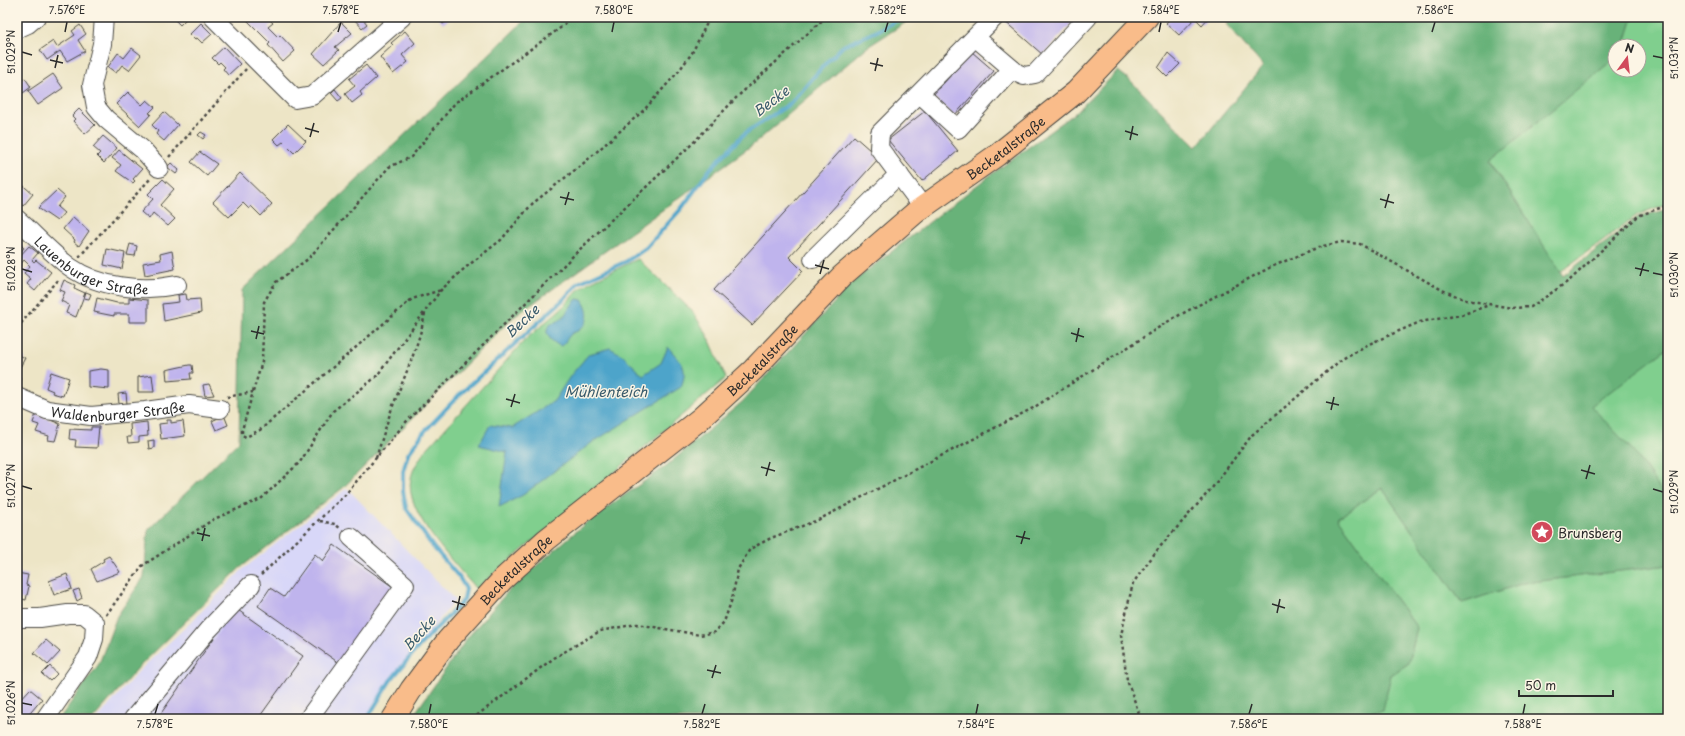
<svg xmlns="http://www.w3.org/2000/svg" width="1685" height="736" font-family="'Playpen Sans',sans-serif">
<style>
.built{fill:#d8d7f8}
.green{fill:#80cf8e;stroke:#567d5c}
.forest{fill:#68b279;stroke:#4a6e52}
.water{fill:#4da4ca;stroke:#3c687a}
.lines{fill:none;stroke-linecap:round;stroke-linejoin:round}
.stream{stroke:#4da4ca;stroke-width:4}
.building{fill:#bfb4ed}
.minor-casing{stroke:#484742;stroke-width:20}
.major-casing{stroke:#484742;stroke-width:24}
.path{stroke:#484742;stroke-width:2.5;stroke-dasharray:3 3;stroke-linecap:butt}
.minor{stroke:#fff;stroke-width:18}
.major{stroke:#f9bc8a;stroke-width:22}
.ticks{fill:none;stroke:#2b2b2b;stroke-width:1.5}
.labels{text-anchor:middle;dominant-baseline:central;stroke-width:3;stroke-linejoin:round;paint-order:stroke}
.street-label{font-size:13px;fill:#2b2b2b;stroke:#fcf5e5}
.poi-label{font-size:13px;fill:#2b2b2b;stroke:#fcf5e5;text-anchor:start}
.water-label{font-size:14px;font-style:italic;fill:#395b6b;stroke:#fcf5e5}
.neatline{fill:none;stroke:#2b2b2b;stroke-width:1.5}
.ticks-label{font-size:10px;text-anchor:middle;fill:#2b2b2b}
</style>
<rect width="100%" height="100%" fill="#fcf5e5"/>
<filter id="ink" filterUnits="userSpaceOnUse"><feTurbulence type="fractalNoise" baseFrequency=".025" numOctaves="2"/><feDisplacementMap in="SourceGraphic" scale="8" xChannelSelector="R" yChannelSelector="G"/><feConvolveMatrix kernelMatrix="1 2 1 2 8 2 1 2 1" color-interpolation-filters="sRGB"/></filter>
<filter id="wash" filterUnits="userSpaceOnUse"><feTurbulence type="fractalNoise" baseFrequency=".012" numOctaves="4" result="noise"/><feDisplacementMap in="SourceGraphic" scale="16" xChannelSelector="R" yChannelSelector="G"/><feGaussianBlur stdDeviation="0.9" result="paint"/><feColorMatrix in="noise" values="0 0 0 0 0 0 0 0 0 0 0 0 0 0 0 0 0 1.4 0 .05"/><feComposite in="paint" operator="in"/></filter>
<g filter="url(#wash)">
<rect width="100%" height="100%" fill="#ede5c6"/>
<path class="built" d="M347 488 455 600 374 703 365 719H97L139 671 192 621 242 570Z"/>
<path class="green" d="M1633 17H1668V203L1637 215 1560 272 1490 160 1615 58V70H1639V46H1624Z
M638 259 692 311 708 336 726 378 476 589C456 564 403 512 411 478 413 468 419 460 425 451L524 341 564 306 577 291 588 283Z
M1668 348V501L1636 454 1590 406Z
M1382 488 1462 603 1524 583 1668 565V719H1323L1382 710 1391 675 1409 663 1417 628 1338 518Z"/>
<path class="forest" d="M528 17H914L866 48 754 144 511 319 344 487 240 568 138 668 93 719H59L99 664 117 616 144 577 148 530 239 441 242 290Z
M1235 17H1633L1624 46H1615V58L1490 161 1563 276 1638 217 1668 209V348L1591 406 1636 454 1668 501V565L1524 583 1462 603 1382 488 1338 518 1417 628 1409 663 1391 675 1383 710 1323 719H411L468 637 511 588 588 521 666 466 742 402 855 280 985 179 1074 114 1118 71 1131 81 1196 147 1263 66 1226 24Z"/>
<path class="water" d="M577 299 582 300C589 310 591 321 579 330 577 332 573 332 571 334 567 338 566 342 561 346 554 344 541 333 550 325 553 322 558 322 561 319 567 313 571 305 577 299Z
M668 347C681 363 689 366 681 387L590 444 523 495 499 507 507 452 479 445 490 425 512 428 554 401 571 375 589 354 610 348 622 355 643 375 661 363Z"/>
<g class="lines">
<path class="stream" d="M367 719 390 681 420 645 464 600 466 589 459 577 433 547 406 508 403 491V471L408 454 424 432 458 396 564 299 578 283 627 261 646 248 681 209 711 168 744 134 791 103 825 64 843 46 877 31 903 17"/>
</g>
<g id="blocks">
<path class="building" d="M172 17H188L180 25Z
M248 17H267L273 23 268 27 278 37 280 35 295 51 283 62 268 45 270 43 246 19Z
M357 17H365L363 19 367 24 362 28 354 19Z
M437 17H451L443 24Z
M1004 17H1077L1043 55 1002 19Z
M1172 17H1209L1202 25 1195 18 1179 35 1166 23Z
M341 22 352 33 335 47 339 50 324 64 313 54Z
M201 23 212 34 202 43 197 38 195 39 190 34Z
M80 25 86 34 78 40 85 51 67 61 60 51 47 60 40 50 53 41 57 47 75 35 72 31Z
M405 31 415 43 402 55 408 62 393 74 380 57 393 45 391 43Z
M224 47 240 64 228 75 223 69 225 67 220 62 218 64 212 58Z
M132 48 141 55 129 70 122 65 116 73 108 67 118 53 124 58Z
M972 52 994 71 954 116 932 96Z
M1168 53 1180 64 1167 77 1158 68Z
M366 65 376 78 360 92 362 95 352 103 345 94 355 86 349 79Z
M53 74 63 88 38 105 28 91Z
M25 78 31 87 23 93 17 83Z
M335 89 342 98 338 101 331 93Z
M128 92 142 105 147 100 155 107 149 113 151 114 140 126 116 104Z
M79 109 95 125 85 134 73 121 75 119 72 116Z
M925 111 958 151 922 181 888 140Z
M164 112 178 125 164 141 156 134 158 131 152 125Z
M288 124 306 141 294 153 283 142 279 145 273 139Z
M201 132 206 135 203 139 198 135Z
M103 136 117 148 104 163 97 156 100 153 93 147Z
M854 136 879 158 789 257 803 271 752 325 714 290Z
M119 150 142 169 133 179 135 181 133 183 116 171 121 165 112 158Z
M200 152 217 164 207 176 191 162Z
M171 163 179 170 176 174 167 167Z
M240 173 272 204 261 216 251 206 249 209 243 203 229 217 213 202Z
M163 179 174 189 160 205 175 219 168 226 153 213 149 219 141 212 153 199 148 194Z
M19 182 33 194 23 206 17 201V184Z
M57 190 65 197 57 207 64 213 57 221 38 208Z
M73 217 89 231 79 246 74 242 75 240 63 229Z
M17 241 24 248 17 256Z
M130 244 137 246 135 256 127 255Z
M29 246 38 253 32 260 34 262 36 260 51 272 35 291 27 284 31 279 24 273 30 266 24 260 19 266 17 265V259Z
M107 249 125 253 122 269 104 265Z
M172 251 175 269 145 275 143 263 161 260 160 254Z
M64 280 75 285 74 288 85 293 76 317 66 313 69 305 61 301 65 292 60 290Z
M86 292 91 294 89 299 84 298Z
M186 294 187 300 200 299 201 313 164 321 162 304 179 302 178 295Z
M97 298 117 303H129V298L148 300V322H129V314H114V316L94 312Z
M17 354 25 358 17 373Z
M189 365H192L193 373H190L191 379 167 381 166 370Z
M101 369 109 370V389L88 387V371Z
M51 372 69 378 63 396 52 393 53 391 46 388Z
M152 375 154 392H138V377Z
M17 377 21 378 17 386Z
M209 384 214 395 205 396 203 385Z
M126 393 127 404H119L118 394Z
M36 414 60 424 55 441 48 440 49 436 36 432 39 425 33 423Z
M224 415 228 425 216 430 212 421Z
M167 420H171V423L183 421 185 436 161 439 159 424 167 423Z
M147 422 148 436 139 437V442L128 443 127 437H131L130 424Z
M91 427H99L97 448 75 447 76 440 69 439 70 429 91 430Z
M154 440V448L149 449 148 441Z
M334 545 393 587 339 663 258 606 270 588 284 597 315 554 323 561Z
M109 556 120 572 97 581 91 569 104 561 103 559Z
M17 573 28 575 26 585 29 586 26 600 17 598Z
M67 574 72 589 54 595 49 581Z
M79 589 82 598 77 601 73 591Z
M235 608 303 656 258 719H157Z
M46 640 60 652 48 665 34 653Z
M50 666 57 674 50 681 42 674Z
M30 689 42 699 26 718 17 710V703Z"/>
</g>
</g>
<g filter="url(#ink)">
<use href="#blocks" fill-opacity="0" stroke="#484742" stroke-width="1"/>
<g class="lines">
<g class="minor-casing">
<g id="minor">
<path d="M104 17 102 44 92 85 96 107 106 119 143 150 159 168"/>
<path d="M213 17 295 99 312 96 402 17"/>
<path d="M17 29 28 24 36 17"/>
<path d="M976 38 1017 73 1024 76 1035 74 1088 17"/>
<path d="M920 94 958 129 1012 69"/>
<path d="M923 207 879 148 880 133 995 17"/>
<path id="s1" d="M17 219C34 234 52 254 70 267 100 288 142 292 177 285"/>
<path d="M813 259 899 174"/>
<path id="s2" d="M17 397 47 410 91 416 145 411 189 405 220 409"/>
<path d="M17 618H40L68 614H84L95 623 94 639 88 657 45 719"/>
<path d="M133 719 208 630 251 585"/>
<path d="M308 719 405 585 351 537"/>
</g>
</g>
<g class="major-casing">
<g id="major">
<path id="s3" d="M393 719 411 690 448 640 503 579 546 540 700 419 753 370 842 276 916 212 997 155 1076 92 1147 17"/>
</g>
</g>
<path class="path" d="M169 157 246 69
M79 257 150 179
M17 328 60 278
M253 392 262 362 264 302 276 282 308 259 389 167 411 157 455 103 563 26 570 17
M227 397 253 392 242 430V435L246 437 260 430 412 299 441 290
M376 458C382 440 387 421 394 403 406 373 419 345 425 313
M320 521 335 524 341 529
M261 575 345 495 406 422 577 252 693 143 737 97 826 17
M106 615 142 566 214 519 261 499 300 462 333 411 376 377 441 290 465 268 501 240 532 204 585 162 644 110 678 72 692 53 710 17
M472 719 554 658 600 631 637 624 700 635 715 632 724 622 732 599 738 569 750 549 771 538 818 520 1033 408 1172 319 1271 267 1319 247 1341 242 1360 244 1442 290 1466 300 1512 308 1531 307 1570 280 1638 216 1668 205
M1141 719 1127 680 1121 635 1133 583 1158 549 1212 488 1252 435 1342 359 1369 344 1420 322 1461 315 1489 305"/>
<use href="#minor" class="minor"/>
<use href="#major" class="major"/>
</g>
</g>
<path class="ticks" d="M65 32 67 22M338 32 341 22M612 32 614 22M885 32 888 22M1159 32 1161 22M1432 32 1435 22M22 52 32 55M1653 56 1663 58M50 60 63 63M870 63 883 66M55 68 58 55M875 71 878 58M305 128 319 132M1125 131 1138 135M310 137 314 123M1130 140 1133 126M560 197 574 200M1380 199 1394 203M565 205 569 192M1385 208 1389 194M815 265 829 269M1635 268 1649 271M22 269 32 272M1653 273 1663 275M820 274 824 260M1640 276 1644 263M251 331 264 334M1071 333 1084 337M256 339 259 326M1076 342 1079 328M506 399 520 403M1326 402 1339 405M511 407 515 394M1331 410 1334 397M761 467 775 471M1581 470 1595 474M766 476 770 462M1586 479 1590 465M22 486 32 489M1653 489 1663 492M197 533 210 536M1016 536 1030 539M202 541 205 528M1021 544 1025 531M452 601 465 605M1272 604 1285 608M457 610 460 596M1277 613 1280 599M707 670 721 673M712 678 716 665M22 703 32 705M155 714 158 704M429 714 431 704M702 714 705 704M976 714 978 704M1249 714 1252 704M1523 714 1525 704"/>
<defs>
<g id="sight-disc" transform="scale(1.15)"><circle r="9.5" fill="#d1495b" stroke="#fcf5e5"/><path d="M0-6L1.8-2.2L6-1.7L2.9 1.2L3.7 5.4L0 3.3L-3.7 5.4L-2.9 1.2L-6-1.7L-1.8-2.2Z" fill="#fff"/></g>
</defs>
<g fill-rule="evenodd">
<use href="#sight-disc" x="1542" y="532"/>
</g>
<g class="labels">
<g class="street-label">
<text stroke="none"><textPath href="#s3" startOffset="842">Becketalstraße</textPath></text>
<text stroke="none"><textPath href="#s1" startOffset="91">Lauenburger Straße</textPath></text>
<text stroke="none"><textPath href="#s3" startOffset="518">Becketalstraße</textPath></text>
<text stroke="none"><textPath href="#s2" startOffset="104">Waldenburger Straße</textPath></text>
<text stroke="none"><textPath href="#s3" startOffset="194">Becketalstraße</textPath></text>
</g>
<g class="poi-label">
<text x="1558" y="532">Brunsberg</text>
</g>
<g class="water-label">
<text transform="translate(771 101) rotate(-37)">Becke</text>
<text transform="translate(522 321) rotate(-43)">Becke</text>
<text x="606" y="391">Mühlenteich</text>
<text transform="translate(419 633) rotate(-48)">Becke</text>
</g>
</g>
<rect width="1685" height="736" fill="none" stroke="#fcf5e5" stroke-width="44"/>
<g transform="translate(1627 58) rotate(15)"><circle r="19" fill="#fcf5e5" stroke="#a8a49b"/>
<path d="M0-3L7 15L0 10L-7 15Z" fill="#d1495b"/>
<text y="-6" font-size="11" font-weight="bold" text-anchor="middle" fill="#2b2b2b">N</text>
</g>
<path d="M1519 690v6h94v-6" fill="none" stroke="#2b2b2b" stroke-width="2"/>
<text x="1525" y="690" font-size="12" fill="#2b2b2b" stroke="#fcf5e5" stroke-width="3" paint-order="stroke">50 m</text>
<rect x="22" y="22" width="1641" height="692" class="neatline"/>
<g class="ticks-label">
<text x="67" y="14">7.576°E</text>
<text x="341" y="14">7.578°E</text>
<text x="614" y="14">7.580°E</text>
<text x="888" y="14">7.582°E</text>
<text x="1161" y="14">7.584°E</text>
<text x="1435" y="14">7.586°E</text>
<text transform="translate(11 52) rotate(-90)" y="4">51.029°N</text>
<text transform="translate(1674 58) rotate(-90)" y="4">51.031°N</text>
<text transform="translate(11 269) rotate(-90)" y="4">51.028°N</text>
<text transform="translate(1674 275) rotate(-90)" y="4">51.030°N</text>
<text transform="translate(11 486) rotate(-90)" y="4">51.027°N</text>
<text transform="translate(1674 492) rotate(-90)" y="4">51.029°N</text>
<text transform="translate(11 703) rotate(-90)" y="4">51.026°N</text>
<text x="155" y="728">7.578°E</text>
<text x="429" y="728">7.580°E</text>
<text x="702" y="728">7.582°E</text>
<text x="976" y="728">7.584°E</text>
<text x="1249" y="728">7.586°E</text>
<text x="1523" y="728">7.588°E</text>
</g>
</svg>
